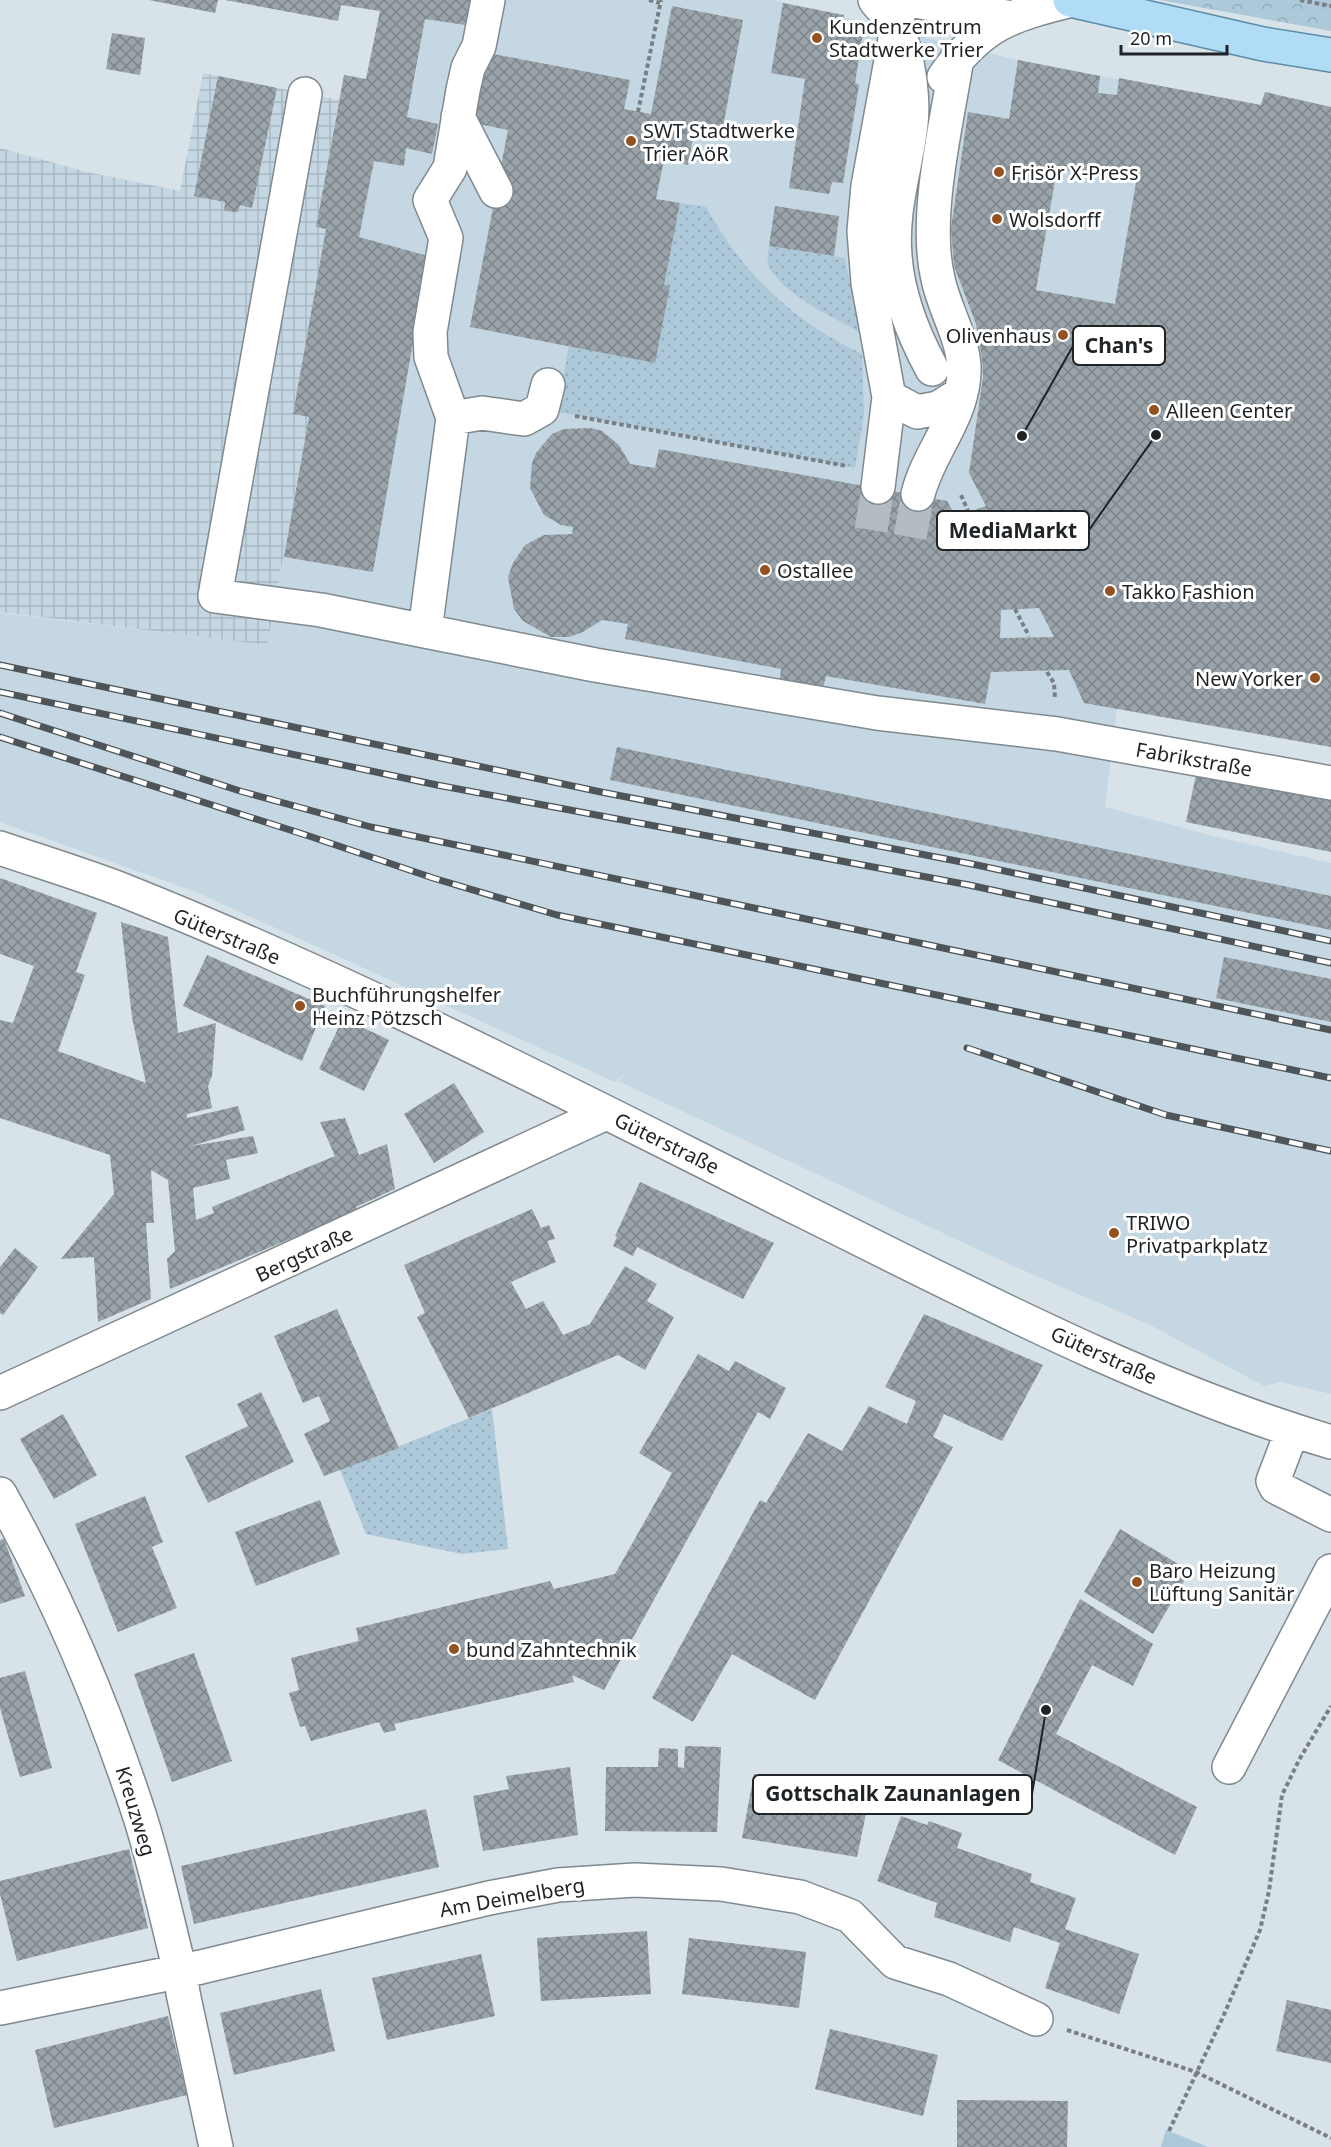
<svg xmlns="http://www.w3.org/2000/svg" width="1331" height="2147" font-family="'Noto Sans',sans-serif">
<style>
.built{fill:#c5d7e2}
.industrial{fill:url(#industrial-grid)}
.grass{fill:url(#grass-dots)}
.park{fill:url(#park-crowns)}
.pitch{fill:#adc8d9}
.building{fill:url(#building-cross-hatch);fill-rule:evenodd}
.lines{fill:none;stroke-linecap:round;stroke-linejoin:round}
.minor-tunnel{stroke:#b2bcc2;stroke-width:33;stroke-dasharray:33 16;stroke-linecap:butt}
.minor-casing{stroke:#7f898f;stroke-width:36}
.major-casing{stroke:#5c8ca8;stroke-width:36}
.path{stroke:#798085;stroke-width:4;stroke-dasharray:4.5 3;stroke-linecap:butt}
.minor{stroke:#fff;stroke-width:33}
.major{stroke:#b1dcf5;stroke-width:33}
.rail-casing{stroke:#4e5458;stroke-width:7}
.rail{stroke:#fff;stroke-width:4.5;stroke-dasharray:14;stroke-linecap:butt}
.poi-dot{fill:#945220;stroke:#fff;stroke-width:2}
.labels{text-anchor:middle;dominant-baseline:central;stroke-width:6;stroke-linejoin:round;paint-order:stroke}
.poi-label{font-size:20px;fill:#1f2325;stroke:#fff;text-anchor:start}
.street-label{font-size:20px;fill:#1f2325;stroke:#fff}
.leader{fill:none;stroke:#1f2325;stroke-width:2}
.callout-dot{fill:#1f2325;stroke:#fff;stroke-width:2}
.callout{fill:#fff;stroke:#1f2325;stroke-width:2}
.callout-label{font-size:21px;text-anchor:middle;font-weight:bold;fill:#1f2325}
</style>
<defs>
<pattern id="industrial-grid" width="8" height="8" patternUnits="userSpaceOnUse" patternTransform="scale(1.5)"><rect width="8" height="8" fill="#c5d7e2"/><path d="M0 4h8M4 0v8" fill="none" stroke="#a9b8c2"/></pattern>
<pattern id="grass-dots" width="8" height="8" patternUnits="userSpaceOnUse" patternTransform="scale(1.5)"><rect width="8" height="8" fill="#adc8d9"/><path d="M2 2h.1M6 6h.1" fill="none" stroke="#94acba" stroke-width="1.8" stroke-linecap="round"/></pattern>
<pattern id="park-crowns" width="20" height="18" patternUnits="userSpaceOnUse" patternTransform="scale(1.5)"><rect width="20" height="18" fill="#adc8d9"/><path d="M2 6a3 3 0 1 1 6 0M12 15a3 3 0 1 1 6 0" fill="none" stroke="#94acba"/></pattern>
<pattern id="building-cross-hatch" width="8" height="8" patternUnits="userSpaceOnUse" patternTransform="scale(1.5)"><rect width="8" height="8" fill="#99a3a9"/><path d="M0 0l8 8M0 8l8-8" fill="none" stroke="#7c8489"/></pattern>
</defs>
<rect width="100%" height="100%" fill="#d7e2e9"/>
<path class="built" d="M471 0H773L1018 60 1100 76 1260 105 1265 92 1331 107V747L1117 708 1105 807 1221 838 1331 863V1394L1281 1382 1264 1386 1152 1326 1009 1264 618 1081 636 1065 615 1082 196 892 0 822V613L267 645 309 417 293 414 326 229 344 75 413 88 425 19 464 25Z"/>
<path class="industrial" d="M203 73 339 100 316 227 326 229 293 414 309 417 267 645 0 612V148L87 172 180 191Z"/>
<path class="grass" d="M680 203 706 207C742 273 794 322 862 354L864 415 855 468 557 412 569 346 654 363 664 285Z
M769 246 845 258 859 332C830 315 789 298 770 269 766 262 768 254 769 246Z
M492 1409 508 1549 462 1554 366 1534 340 1470Z"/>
<path class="park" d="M1160 0H1331V31Z"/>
<path class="pitch" d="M1166 2130 1169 2131 1208 2147H1161Z"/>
<path class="building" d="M149 0H218L215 13Z
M225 0H471L465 25 425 19 407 117 438 124 432 154 406 148 404 166 374 161 359 237 428 256 373 572 284 557 309 417 293 414 326 229 316 227 344 75 366 79 380 11 341 5 338 21Z
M783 3 844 15 842 29 863 33 855 83 859 85 843 183 832 182 829 194 789 188 805 79 771 73Z
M672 6 743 20 722 132 695 127 688 165 664 160 656 199 680 203 664 285 670 286 655 363 470 327 508 130 474 123 488 53 630 80 624 109 651 114Z
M112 33 145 38 140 75 106 69Z
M1018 60 1100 76 1098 93 1117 95 1119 78 1261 105 1265 92 1331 107V747L1084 703 1069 670 991 672 985 704 826 676 822 692 779 686 781 669 625 639 628 624 602 620 583 632 569 637H551L523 621 514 609 508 577 513 563 525 545 544 535 572 534 573 527 561 525 544 515 530 488 532 463 536 453 552 434 564 429 591 428 602 431 619 445 630 464 655 468 659 449 947 501 956 517 986 506 969 473 983 377 982 359 976 324 954 266 951 228 968 112 1009 119ZM1057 169 1136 183 1115 304 1036 290ZM1039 608 1054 637 1000 638 1001 610Z
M218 76 277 88 252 208 240 205 238 212 224 211 225 202 194 196Z
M775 206 839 216 834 256 769 246Z
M617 747 1331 896V930L610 780Z
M1197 770 1331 799V852L1186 822Z
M0 878 97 913 76 972 85 975 58 1051 146 1083 132 1017 121 922 168 937 178 1033 216 1023 212 1076 208 1086 212 1108 187 1114V1118L238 1106 245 1130 191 1146 253 1136 258 1153 226 1160 230 1179 193 1188 196 1220 214 1213 212 1207 335 1156 320 1122 345 1118 359 1155 387 1144 395 1189 356 1207 357 1211 170 1289 167 1259 175 1251 168 1180 151 1170 154 1223H146L151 1299 98 1322 94 1257 61 1259 114 1194 110 1155 0 1118V1020L13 1023 34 966 0 954Z
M207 955 325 1006 302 1061 183 1006Z
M1224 957 1331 979V1022L1216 998Z
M343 1018 389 1040 364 1091 319 1069Z
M454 1083 484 1132 434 1163 404 1114Z
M640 1182 774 1243 743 1299 637 1247 633 1256 613 1246 617 1237 615 1236Z
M532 1209 541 1228 549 1225 555 1239 547 1241 556 1262 511 1282 526 1309 543 1301 563 1335 590 1324 625 1266 657 1284 647 1301 674 1317 645 1370 618 1355 469 1418 417 1317 425 1313 404 1265Z
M15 1248 38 1267 3 1315 0 1313V1267Z
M337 1309 399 1448 324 1476 304 1434 330 1421 319 1396 303 1403 274 1336Z
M924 1314 1043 1365 1002 1441 944 1414 933 1437 953 1447 815 1700 732 1654 693 1722 652 1698 760 1500 766 1503 808 1433 842 1451 869 1406 907 1424 916 1401 885 1387Z
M698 1354 729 1371 735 1361 786 1388 770 1419 758 1412 604 1690 572 1675 574 1682 394 1724 396 1730 384 1733 379 1722 311 1741 305 1726 300 1727 289 1693 299 1690 291 1658 359 1641 356 1628 550 1581 554 1589 615 1574 672 1473 639 1453Z
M261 1392 294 1462 208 1503 185 1456 248 1426 237 1404Z
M63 1414 97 1475 54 1499 20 1439Z
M145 1496 163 1542 152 1547 177 1608 118 1632 75 1524Z
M320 1500 340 1554 256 1586 235 1532Z
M1120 1529 1190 1571 1153 1634 1084 1592Z
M4 1539 25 1596 0 1604V1540Z
M1080 1599 1153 1644 1133 1686 1092 1665 1056 1734 1197 1807 1175 1855 998 1760Z
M194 1653 232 1761 172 1782 134 1674Z
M25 1671 52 1768 20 1777 0 1708V1678Z
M685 1746 721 1747 717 1832 605 1831 606 1767H658L659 1748 678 1749V1767L684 1768Z
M570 1767 578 1835 483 1851 473 1796 509 1789 506 1776Z
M754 1774 869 1799 857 1857 742 1838Z
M426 1809 439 1867 194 1924 181 1866Z
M901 1816 927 1825 929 1821 962 1833 957 1848 1032 1874 1030 1882 1076 1898 1065 1929 1139 1954 1119 2014 1045 1988 1060 1943 1014 1927 1010 1942 934 1917 937 1903 877 1881Z
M129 1849 148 1928 17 1961 0 1894V1881Z
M647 1931 651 1994 541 2001 537 1938Z
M689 1938 806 1952 799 2008 682 1994Z
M481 1954 495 2016 387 2040 372 1978Z
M321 1989 335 2051 234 2075 220 2013Z
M1287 2000 1331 2010V2063L1276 2051Z
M168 2016 187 2095 54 2128 35 2050Z
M830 2029 938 2055 923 2116 815 2089Z
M957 2100 1068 2101 1067 2147H957Z"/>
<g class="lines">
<path class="minor-tunnel" d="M871 530 878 487
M910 537 918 494"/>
<g class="minor-casing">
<path id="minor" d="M488 0 479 46 468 68 463 90 450 168 430 200 446 238 430 332 431 357 453 418 425 631 595 665 877 713 1057 734 1331 783
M875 0C882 9 893 19 897 29 908 52 914 99 911 124 906 169 891 208 895 256 898 296 913 334 932 369
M909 0 1012 18
M944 77C981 24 1011 15 1072 0
M305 94 215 596 321 610 425 631
M458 117 496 191
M889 397 917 412 938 408 959 395
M453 418 482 413 524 419 542 409 548 385
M878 487 889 397 868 283 864 231 868 186 897 28 899 0
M918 494C929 450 966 414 964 366 962 336 944 308 938 279 923 216 947 123 957 58
M0 848C41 862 84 875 125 891 356 983 578 1099 801 1210 973 1295 1146 1387 1331 1442
M0 1393 606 1113
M1292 1431 1273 1481 1276 1487 1331 1515
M0 1494C57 1596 104 1706 140 1817 156 1867 167 1920 180 1971L183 1993 216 2147
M1229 1767 1331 1571
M0 2008 201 1967 489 1898 558 1885 635 1880 721 1884 800 1897 850 1916 895 1962 949 1979 1036 2019"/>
</g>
<g class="major-casing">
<path id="major" d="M1070 0 1263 44 1331 55"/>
</g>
<path class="path" d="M649 0 660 3
M1300 0 1331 6
M638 112 661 0
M575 416 847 466
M961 495 968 511
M1015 609 1029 636
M1047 672 1054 683 1055 699
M1067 2030 1196 2072 1331 2138
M1169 2131 1223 2017 1260 1930 1269 1891 1282 1795 1299 1760 1331 1706"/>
<use href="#minor" class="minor"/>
<use href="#major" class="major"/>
<g class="rail-casing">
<path id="rail" d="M0 665 601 792 972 864 1331 941
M0 692 437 785 969 885 1331 963
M0 713 240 791 371 827 1331 1030
M0 737 312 837 433 878 557 915 1331 1078
M967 1048 1166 1115 1331 1151"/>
</g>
<use href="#rail" class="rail"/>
</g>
<g class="poi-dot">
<circle cx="817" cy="38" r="6"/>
<circle cx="631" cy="141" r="6"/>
<circle cx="999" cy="172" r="6"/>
<circle cx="997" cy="219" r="6"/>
<circle cx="1063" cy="335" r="6"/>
<circle cx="1154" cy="410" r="6"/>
<circle cx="765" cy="570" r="6"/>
<circle cx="1110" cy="591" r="6"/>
<circle cx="1315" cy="678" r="6"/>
<circle cx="300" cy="1006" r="6"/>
<circle cx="1114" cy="1233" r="6"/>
<circle cx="1137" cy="1582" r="6"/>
<circle cx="454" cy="1649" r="6"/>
</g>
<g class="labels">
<g class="poi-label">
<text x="829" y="26">Kundenzentrum<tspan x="829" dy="23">Stadtwerke Trier</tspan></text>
<text x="643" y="130">SWT Stadtwerke<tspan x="643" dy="23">Trier AöR</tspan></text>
<text x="1011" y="172">Frisör X-Press</text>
<text x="1009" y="219">Wolsdorff</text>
<text x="1051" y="335" text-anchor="end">Olivenhaus</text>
<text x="1166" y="410">Alleen Center</text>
<text x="777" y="570">Ostallee</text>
<text x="1122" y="591">Takko Fashion</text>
<text x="1303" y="678" text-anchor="end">New Yorker</text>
<text x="312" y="994">Buchführungshelfer<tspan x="312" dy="23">Heinz Pötzsch</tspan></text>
<text x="1126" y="1222">TRIWO<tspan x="1126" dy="23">Privatparkplatz</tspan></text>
<text x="1149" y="1570">Baro Heizung<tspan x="1149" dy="23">Lüftung Sanitär</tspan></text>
<text x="466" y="1649">bund Zahntechnik</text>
</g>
<g class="street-label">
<text transform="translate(1194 759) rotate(10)">Fabrikstraße</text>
<text transform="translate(227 936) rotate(23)">Güterstraße</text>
<text transform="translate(667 1143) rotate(26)">Güterstraße</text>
<text transform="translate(304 1254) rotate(-25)">Bergstraße</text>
<text transform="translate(1104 1355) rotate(24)">Güterstraße</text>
<text transform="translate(136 1811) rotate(73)">Kreuzweg</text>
<text transform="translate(512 1897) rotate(-10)">Am Deimelberg</text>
</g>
</g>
<path class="leader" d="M1022 436L1073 346M1156 435L1089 530M1046 1710L1032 1794"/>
<g class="callout-dot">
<circle cx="1022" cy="436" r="6"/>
<circle cx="1156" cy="435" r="6"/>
<circle cx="1046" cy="1710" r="6"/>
</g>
<g class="callout">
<rect x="1073" y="326" width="92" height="39" rx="6"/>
<rect x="937" y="511" width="152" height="39" rx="6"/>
<rect x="753" y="1775" width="279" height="39" rx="6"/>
</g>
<g class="callout-label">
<text x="1119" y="353">Chan's</text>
<text x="1013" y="538">MediaMarkt</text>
<text x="893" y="1801">Gottschalk Zaunanlagen</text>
</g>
<path d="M1121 45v9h106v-9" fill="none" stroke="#1f2325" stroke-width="3"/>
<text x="1130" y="45" font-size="18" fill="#1f2325" stroke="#ffffff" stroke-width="4.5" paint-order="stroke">20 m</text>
</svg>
